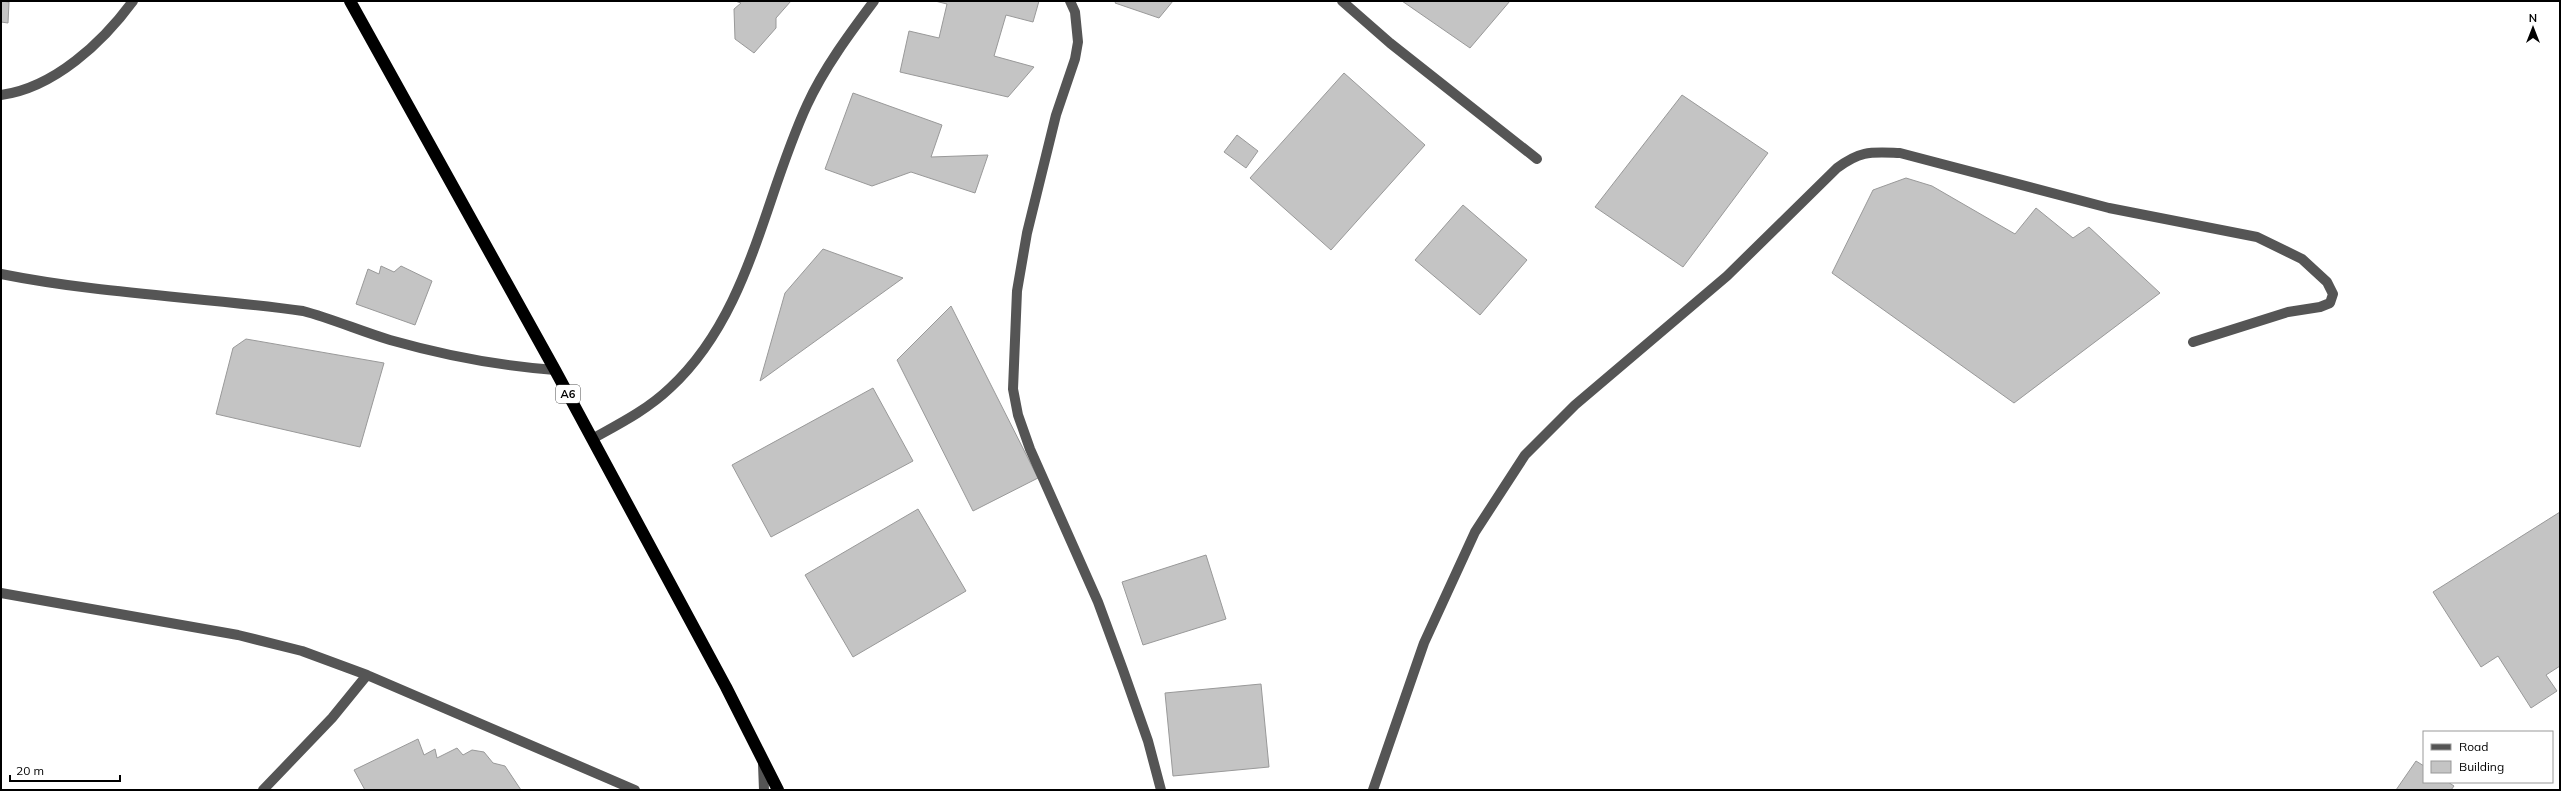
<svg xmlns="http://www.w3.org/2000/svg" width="2561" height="791" font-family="Mulish,sans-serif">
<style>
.building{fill:#c4c4c4;stroke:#999}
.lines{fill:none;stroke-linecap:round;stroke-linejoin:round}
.minor{stroke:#555;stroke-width:10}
.highway{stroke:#000;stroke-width:12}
.labels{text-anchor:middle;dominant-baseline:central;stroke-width:4;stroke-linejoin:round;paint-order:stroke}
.shield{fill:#fff;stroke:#4c4c4c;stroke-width:1}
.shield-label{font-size:11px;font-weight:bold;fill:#000}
</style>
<rect width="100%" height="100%" fill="#fff"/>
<path class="building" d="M1 1 9 2 8 23 1 22Z
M735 1H791L776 18V28L754 53 735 39 734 9 741 3Z
M935 1H1039L1033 22 1006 15 994 56 1034 67 1008 97 900 72 909 31 939 38 947 4Z
M1116 1H1173L1159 18 1115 3Z
M1402 1H1510L1470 48Z
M1344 73 1425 145 1331 250 1250 178Z
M853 93 942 125 931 157 988 155 975 193 911 172 872 186 825 169Z
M1682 95 1768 153 1683 267 1595 207Z
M1237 135 1258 151 1246 168 1224 152Z
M1906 178 1932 186 2015 234 2036 208 2073 238 2089 227 2160 293 2014 403 1832 273 1873 190Z
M1463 205 1527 260 1480 315 1415 260Z
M823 249 903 278 760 381 785 293Z
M381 266 394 272 401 266 432 281 415 325 356 304 368 269 379 274Z
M951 306 1038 478 973 511 897 360Z
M246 339 384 363 360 447 216 414 233 348Z
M873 388 913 461 771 537 732 465Z
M918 509 966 591 853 657 805 575Z
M2560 512V666L2546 675 2557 691 2531 708 2498 656 2481 667 2433 592Z
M1206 555 1226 619 1143 645 1122 582Z
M1261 684 1269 767 1173 776 1165 693Z
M418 739 424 755 435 749 437 758 457 748 463 755 472 750 484 752 493 763 505 766 521 790H365L354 770Z
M2416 761 2424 766V782H2448L2454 786 2451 790H2396Z"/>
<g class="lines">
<path class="minor" d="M1070 1 1075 12 1078 42 1075 59 1056 115 1027 233 1017 291 1013 389 1018 415 1030 449 1098 602 1123 670 1148 741 1161 790
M1342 1 1390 43 1537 159
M1 95C54 88 103 42 133 1
M1 274C101 294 202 297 303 311 333 319 360 331 390 340 443 355 500 366 555 370
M592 439C619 424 647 410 670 388 750 314 763 200 807 105 824 68 850 33 874 1
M1 593 238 635 302 651 367 675 635 790
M763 764 764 790
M263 790 332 718 367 675
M1373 790 1424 643 1475 532 1525 455 1575 405 1727 276 1837 168C1861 150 1871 152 1900 153L2109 208 2257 237 2302 259 2327 282 2333 294 2330 303 2320 307 2288 312 2193 342"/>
<path class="highway" d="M350 1 555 370 726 687 778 790"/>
</g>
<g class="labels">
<rect class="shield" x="556" y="385" width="24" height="18" rx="3"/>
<g class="shield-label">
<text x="568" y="394">A6</text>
</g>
</g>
<rect width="2561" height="791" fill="none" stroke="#000000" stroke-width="4"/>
<rect x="2423" y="731" width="130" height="52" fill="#ffffff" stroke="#999999"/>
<rect x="2431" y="744" width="20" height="6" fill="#555555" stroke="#999999"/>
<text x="2459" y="751" font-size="12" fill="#000000">Road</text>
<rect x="2431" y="761" width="20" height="12" fill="#c4c4c4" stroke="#999999"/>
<text x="2459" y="771" font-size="12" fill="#000000">Building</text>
<g transform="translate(2533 28)" stroke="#ffffff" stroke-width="3" paint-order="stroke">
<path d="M0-3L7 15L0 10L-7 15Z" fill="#000000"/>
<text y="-6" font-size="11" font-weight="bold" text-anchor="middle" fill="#000000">N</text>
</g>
<path d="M10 775v6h110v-6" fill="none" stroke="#000000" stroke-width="2"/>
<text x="16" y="775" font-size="12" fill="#000000" stroke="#ffffff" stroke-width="3" paint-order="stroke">20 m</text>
</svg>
